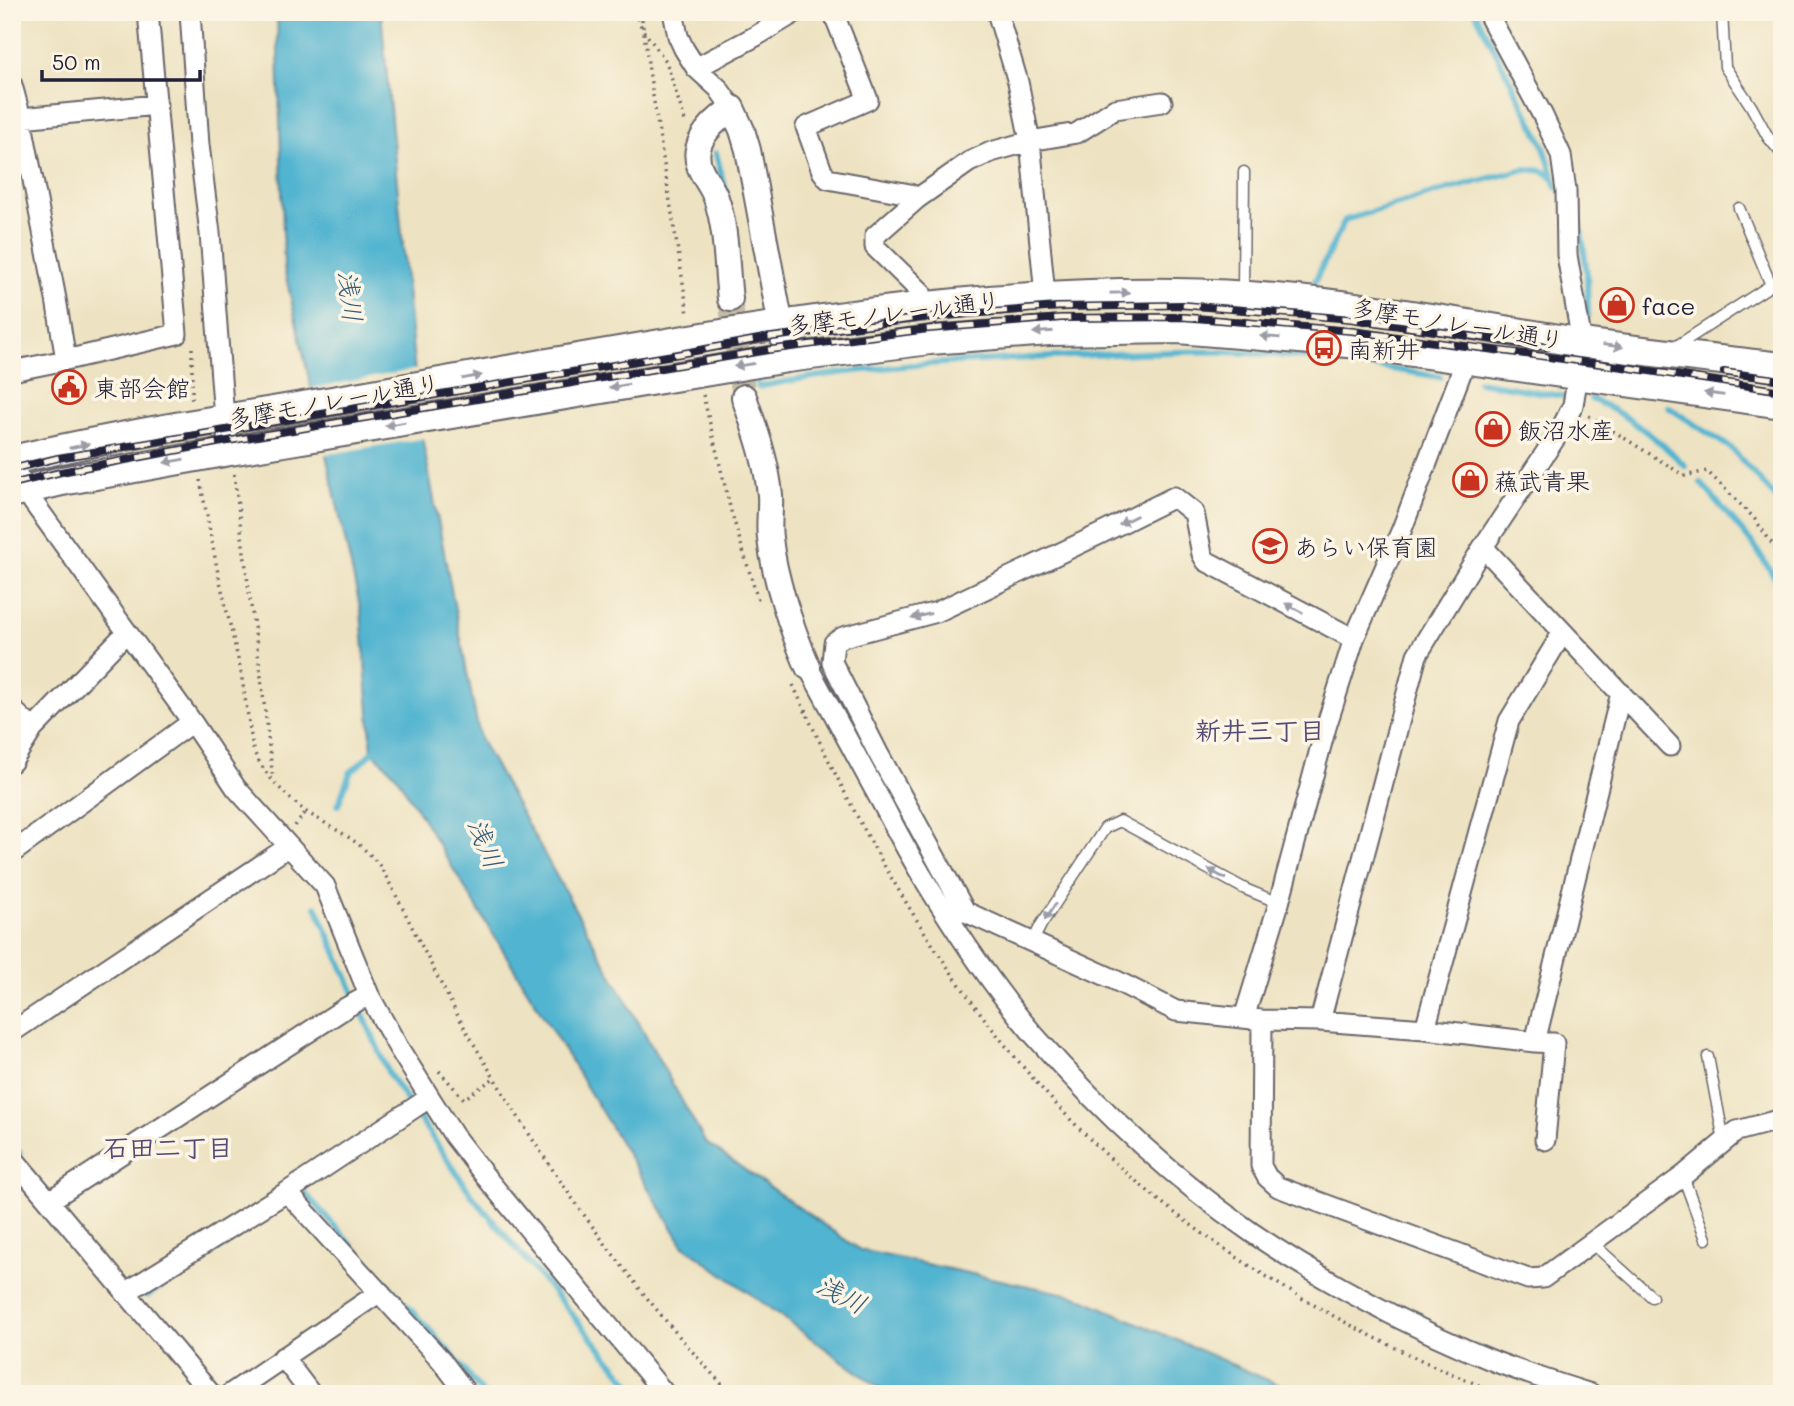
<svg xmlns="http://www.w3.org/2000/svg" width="1794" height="1406" font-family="Mali,'Klee One',sans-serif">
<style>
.water{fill:#51b4d0;stroke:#3a6b86;stroke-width:2}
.pier{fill:#ede2c1}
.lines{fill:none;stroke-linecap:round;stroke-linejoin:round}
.stream{stroke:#51b4d0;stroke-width:6}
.tertiary-tunnel{stroke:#c4bca6;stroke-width:24;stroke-dasharray:24 12;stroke-linecap:butt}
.service-casing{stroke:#69656a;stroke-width:13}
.minor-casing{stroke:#69656a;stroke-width:23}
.tertiary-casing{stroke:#69656a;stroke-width:28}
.secondary-casing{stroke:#69656a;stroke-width:32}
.path{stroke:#69656a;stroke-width:3.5;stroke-dasharray:2 5;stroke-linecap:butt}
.service{stroke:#fff;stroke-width:10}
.minor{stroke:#fff;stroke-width:19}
.tertiary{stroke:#fff;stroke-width:24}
.secondary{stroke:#fff;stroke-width:28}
.rail-casing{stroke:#22223b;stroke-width:8}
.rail{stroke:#fcf5e5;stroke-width:5;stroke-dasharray:16;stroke-linecap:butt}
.oneway{fill:#9c9ca7}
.labels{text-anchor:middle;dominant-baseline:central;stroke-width:7;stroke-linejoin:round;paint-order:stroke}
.poi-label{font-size:24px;fill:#22223b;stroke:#fcf5e5;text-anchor:start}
.street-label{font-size:24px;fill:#22223b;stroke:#fcf5e5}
.water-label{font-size:26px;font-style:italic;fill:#355c77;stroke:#fcf5e5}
.neighbourhood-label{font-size:26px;font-weight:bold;fill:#544b75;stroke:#fcf5e5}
</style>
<rect width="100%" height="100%" fill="#fcf5e5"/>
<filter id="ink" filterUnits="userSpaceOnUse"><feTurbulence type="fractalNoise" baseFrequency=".0143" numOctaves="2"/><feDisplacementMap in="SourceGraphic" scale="14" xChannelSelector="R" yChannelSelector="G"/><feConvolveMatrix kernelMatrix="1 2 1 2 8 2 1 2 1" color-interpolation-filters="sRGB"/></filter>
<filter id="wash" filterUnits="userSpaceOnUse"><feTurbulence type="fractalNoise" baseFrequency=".00686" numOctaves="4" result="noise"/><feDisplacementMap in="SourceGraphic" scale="28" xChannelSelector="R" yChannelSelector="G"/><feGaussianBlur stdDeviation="1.57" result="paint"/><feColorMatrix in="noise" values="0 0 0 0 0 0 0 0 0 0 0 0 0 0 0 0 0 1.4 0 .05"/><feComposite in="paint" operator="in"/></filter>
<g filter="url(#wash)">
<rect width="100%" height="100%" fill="#ede2c1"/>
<path class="water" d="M277 12H381L420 427 480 739 705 1142 860 1250 1076 1296 1300 1394H888L683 1245 396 775 372 751 361 611 284 268Z"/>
<path class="pier" d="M418 369 426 438 322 455 307 389Z"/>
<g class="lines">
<path class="stream" d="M1475 12 1543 144 1557 188
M716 153 726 194
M1572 211 1580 222 1587 274 1588 316
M1315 281 1345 220 1445 190 1525 169 1543 171 1554 178
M757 382 758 387C848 368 941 362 1032 358 1078 356 1125 353 1171 352 1261 349 1352 362 1440 377
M1479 382 1562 396
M1591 399C1623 412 1661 441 1685 466
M1668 407 1731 448 1782 505
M1701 483 1753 544 1782 588
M338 805 350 773 377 748
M316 906 389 1074 473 1197 639 1394
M12 1144 20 1153
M303 1191 397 1295 450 1352 483 1394
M147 1296 266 1216"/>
</g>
</g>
<g filter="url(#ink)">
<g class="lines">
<path class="tertiary-tunnel" d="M730 299 744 397"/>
<g class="service-casing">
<path id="service" d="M1722 12 1725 67 1751 106 1768 137 1782 154
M1739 208 1771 285 1782 292
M1243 292 1244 172
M1672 349 1771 285
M1032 943 1041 925 1105 828 1120 821 1245 889 1279 903
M1708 1057 1724 1141
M1683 1176 1706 1239
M1591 1242 1652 1297"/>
</g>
<g class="minor-casing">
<path id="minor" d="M190 12 199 145 210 233 224 418 230 451
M673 12 678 36 684 49 696 68 718 88 732 108
M833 12 868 100 806 127 822 171 828 179 910 194 918 198
M997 12 1018 82 1030 141 1045 295
M696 68 756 36 796 12
M12 85 21 118 56 299 66 360 177 334 148 12
M12 125 21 118 157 105
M924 306 921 292 875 247V236L918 198 969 162 991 152 1030 141 1077 133 1115 109 1162 102
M12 371 66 360
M12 466 33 502 192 722 236 788 325 886 369 995 398 1047 454 1136 489 1181 665 1394
M1483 547 1670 746
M808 667C833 712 857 758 882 803 899 836 917 869 937 900 966 946 998 993 1034 1035 1098 1108 1171 1177 1251 1232 1324 1282 1414 1329 1496 1362 1527 1374 1559 1384 1591 1394
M12 709 33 729
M12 762 33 729 126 633
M12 853 192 722
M955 907 1111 978 1176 1011 1262 1020 1320 1021 1425 1029 1535 1042
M965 911 878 753 832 662 834 643 843 637 937 612 1102 533 1174 497 1194 513 1202 554 1206 561 1354 639
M1244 1018 1279 903 1326 727 1354 639 1402 529 1466 360
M1262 1020 1261 1166 1267 1177 1278 1187 1528 1279 1543 1278 1683 1176 1737 1131 1782 1119
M1320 1021 1417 655 1483 547 1560 431 1573 405 1578 375 1582 343 1567 255 1566 191 1561 155 1543 116 1487 12
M1425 1029 1509 721 1563 632
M12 1032 288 847
M429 1098 287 1192 441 1360 467 1394
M1545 1140 1554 1043 1535 1042 1621 693
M12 1157 211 1394
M49 1201 347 1007 369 995
M125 1293 287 1192
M283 1357 311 1394
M230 1394 380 1292"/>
</g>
<g class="tertiary-casing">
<path id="tertiary" d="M730 299C726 266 727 230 716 198 710 181 694 169 698 149 702 131 719 118 732 108L742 130 748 150 787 358
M744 397C755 429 767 462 770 495 771 510 768 524 770 538 774 578 792 630 808 667"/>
</g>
<g class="secondary-casing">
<path id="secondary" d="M12 460C88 442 165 428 242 416 330 402 419 386 507 370 728 333 951 290 1176 293 1311 294 1444 321 1577 342 1645 352 1713 359 1782 367
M12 493 62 481 230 451 787 358 930 340 1049 331 1178 329 1348 343 1782 404"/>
</g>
<path class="path" d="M634 12 643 30 666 61 685 121
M641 12 650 77 688 314
M703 395 731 511 758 600
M192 399V347
M1589 416 1685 476 1707 471 1754 518 1782 558
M234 474 250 599 259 660 273 779
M200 480 218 573 241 672 253 749C262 773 285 795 305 811 312 816 321 820 328 825 348 836 365 847 379 865 392 886 403 909 414 931 430 962 446 994 463 1025 539 1158 626 1283 731 1394
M793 685 806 713
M806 709 807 715C879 870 970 1023 1094 1143 1205 1251 1357 1338 1501 1394
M295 826 305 813
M439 1071 464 1099 494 1078"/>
<use href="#service" class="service"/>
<use href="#minor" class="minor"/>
<use href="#tertiary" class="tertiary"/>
<use href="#secondary" class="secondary"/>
<g class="rail-casing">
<path id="rail" d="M1724 372 1782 380
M12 469 58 458 679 354 764 338 928 317 1057 307 1183 305 1351 319 1547 347
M12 484 61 472 222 442 768 350 928 329 1061 318 1183 317 1352 331 1623 367 1782 391"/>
</g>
<use href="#rail" class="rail"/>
</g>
<defs><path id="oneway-solid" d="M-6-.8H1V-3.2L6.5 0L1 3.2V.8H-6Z" transform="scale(1.75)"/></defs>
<g class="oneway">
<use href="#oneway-solid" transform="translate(1120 293) rotate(-1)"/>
<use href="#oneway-solid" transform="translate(1043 332) rotate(176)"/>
<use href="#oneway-solid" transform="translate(1270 337) rotate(-175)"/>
<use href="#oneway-solid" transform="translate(1613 346) rotate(7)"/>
<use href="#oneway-solid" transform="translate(744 365) rotate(171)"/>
<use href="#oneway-solid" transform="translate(472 377) rotate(-10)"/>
<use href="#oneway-solid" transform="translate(619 386) rotate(170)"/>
<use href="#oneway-solid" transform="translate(1714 394) rotate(-172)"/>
<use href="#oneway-solid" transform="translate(395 424) rotate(170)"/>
<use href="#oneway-solid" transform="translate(79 446) rotate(-11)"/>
<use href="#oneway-solid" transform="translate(174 461) rotate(170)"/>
<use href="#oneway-solid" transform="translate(1128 520) rotate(153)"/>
<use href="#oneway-solid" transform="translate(1294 608) rotate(-152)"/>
<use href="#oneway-solid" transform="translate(921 616) rotate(165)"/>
<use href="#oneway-solid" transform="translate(1217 874) rotate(-151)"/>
<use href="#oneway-solid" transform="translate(1050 912) rotate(123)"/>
</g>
</g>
<defs>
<g id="shop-ring" transform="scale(1.75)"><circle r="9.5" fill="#fcf5e5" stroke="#c8321e" stroke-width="1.5"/><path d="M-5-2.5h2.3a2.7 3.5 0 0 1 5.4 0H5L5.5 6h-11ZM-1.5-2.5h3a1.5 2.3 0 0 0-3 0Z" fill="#c8321e"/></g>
<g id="bus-ring" transform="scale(1.75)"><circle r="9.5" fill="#fcf5e5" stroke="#c8321e" stroke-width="1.5"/><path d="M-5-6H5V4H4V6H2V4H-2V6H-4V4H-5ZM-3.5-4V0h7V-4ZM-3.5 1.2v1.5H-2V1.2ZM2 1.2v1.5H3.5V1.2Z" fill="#c8321e"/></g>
<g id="civic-ring" transform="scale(1.75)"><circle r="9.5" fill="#fcf5e5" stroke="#c8321e" stroke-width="1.5"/><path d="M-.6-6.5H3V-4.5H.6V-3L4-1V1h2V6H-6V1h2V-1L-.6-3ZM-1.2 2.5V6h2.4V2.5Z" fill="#c8321e"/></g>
<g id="school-ring" transform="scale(1.75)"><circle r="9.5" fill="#fcf5e5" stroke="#c8321e" stroke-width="1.5"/><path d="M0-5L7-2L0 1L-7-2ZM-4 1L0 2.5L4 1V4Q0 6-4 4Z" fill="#c8321e"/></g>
</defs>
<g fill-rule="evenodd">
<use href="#shop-ring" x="1617" y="305"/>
<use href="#bus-ring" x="1324" y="348"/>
<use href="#civic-ring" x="69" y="387"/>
<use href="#shop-ring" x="1493" y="429"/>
<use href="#shop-ring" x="1470" y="480"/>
<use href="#school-ring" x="1270" y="546"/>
</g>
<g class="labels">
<g class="poi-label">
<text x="1642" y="305">face</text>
<text x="1348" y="348">南新井</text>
<text x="94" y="387">東部会館</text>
<text x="1518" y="429">飯沼水産</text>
<text x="1494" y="480">蘓武青果</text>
<text x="1294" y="546">あらい保育園</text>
</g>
<g class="street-label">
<text transform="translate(894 312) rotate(-7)">多摩モノレール通り</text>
<text transform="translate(1458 323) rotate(9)">多摩モノレール通り</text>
<text transform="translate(334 400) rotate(-10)">多摩モノレール通り</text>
</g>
<g class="water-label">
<text transform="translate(351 296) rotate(83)">浅川</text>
<text transform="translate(486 843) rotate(67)">浅川</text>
<text transform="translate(842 1294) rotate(27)">浅川</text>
</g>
<g class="neighbourhood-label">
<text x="1260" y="730">新井三丁目</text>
<text x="168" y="1147">石田二丁目</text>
</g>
</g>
<rect width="1794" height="1406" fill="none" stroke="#fcf5e5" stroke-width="42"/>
<path d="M42 70v10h158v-10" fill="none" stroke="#22223b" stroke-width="3.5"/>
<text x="52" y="70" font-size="21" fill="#22223b" stroke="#fcf5e5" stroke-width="5" paint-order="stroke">50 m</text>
</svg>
